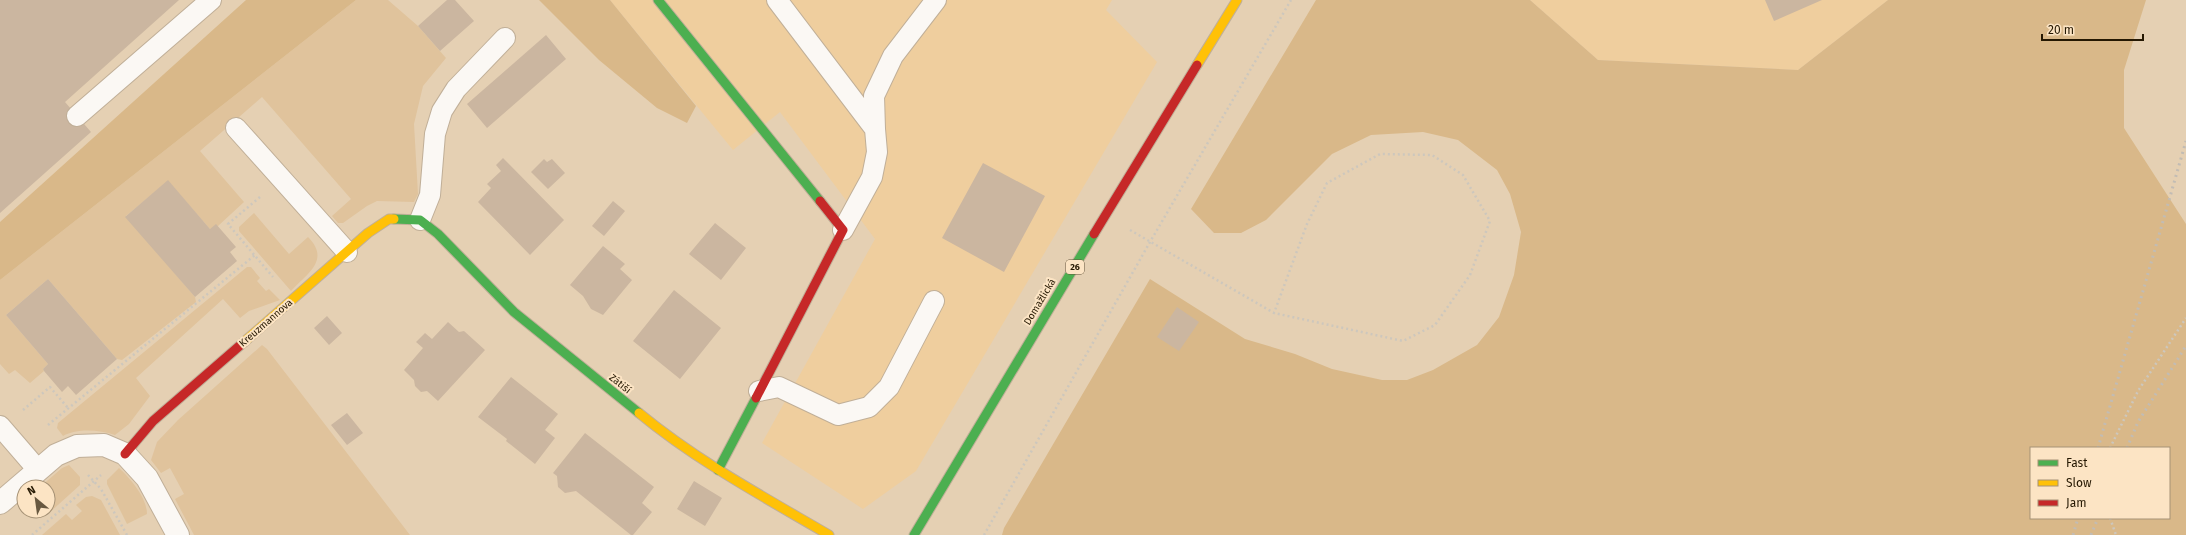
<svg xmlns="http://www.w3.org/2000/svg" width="2186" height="535" font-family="'Fira Sans',sans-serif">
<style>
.built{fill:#efce9e}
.green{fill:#e0c39c}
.forest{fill:#d9b889;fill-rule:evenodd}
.building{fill:#cbb6a0}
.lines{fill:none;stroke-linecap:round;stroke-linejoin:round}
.lane-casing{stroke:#c0af98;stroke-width:22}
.street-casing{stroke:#c0af98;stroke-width:24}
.fast-casing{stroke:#c0af98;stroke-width:11}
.slow-casing{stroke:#c0af98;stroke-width:11}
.jam-casing{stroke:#c0af98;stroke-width:11}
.path{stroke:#cdc7bd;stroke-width:2.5;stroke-dasharray:2 3;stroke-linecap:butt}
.lane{stroke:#fbf8f4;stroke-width:20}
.street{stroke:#fbf8f4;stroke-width:22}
.fast{stroke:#4caf50;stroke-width:9}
.slow{stroke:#ffc107;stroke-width:9}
.jam{stroke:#c62828;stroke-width:9}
.rail{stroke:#c2bcb4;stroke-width:3;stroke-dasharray:2 4;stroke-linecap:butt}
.labels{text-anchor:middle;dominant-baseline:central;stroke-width:4;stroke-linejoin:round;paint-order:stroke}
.shield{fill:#fce4c4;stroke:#66553c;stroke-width:1}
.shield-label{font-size:9px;font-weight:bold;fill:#251802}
.street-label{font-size:10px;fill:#251802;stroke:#fce4c4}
</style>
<rect width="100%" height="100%" fill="#e5d0b3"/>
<path class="built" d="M610 0H1112L1106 10 1157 62 916 471 863 509 762 443 875 239 780 112 733 150Z
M1530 0H1888L1798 70 1598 60Z"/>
<path class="green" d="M356 0H388L418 26 446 58 423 86 414 124 418 194 414 202 377 201 367 206 343 223H338L332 216 351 199 262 97 200 151 244 202 218 226 210 229 168 181 126 216 195 297 196 302 122 360 117 359 48 279 6 315 48 364 43 369 44 371 30 383 15 370 9 374 0 364V280Z
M254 213 289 254 308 237C331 260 307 274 291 291L239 231V227Z
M247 267H251L260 278 257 281 266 291 269 289 280 300 249 311 240 318 223 299 136 378 150 396 129 424 115 435C99 430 78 428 63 436L57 428 58 423Z
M262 345 267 349 410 535H194L175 499 184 494 170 468 161 473 151 460 157 442 178 420Z
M69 465 80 477V485L48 514 46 511H48V487H40L62 468Z
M119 468C131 479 147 498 147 514L127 524 107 484V480Z
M92 496 101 500 120 535H42L66 514 72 520 82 511 76 505 86 497Z"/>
<path class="forest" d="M246 0H356L0 280V222Z
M539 0H610L696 106 687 123 657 108 599 60Z
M1316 0H1530L1598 60 1798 70 1888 0H2146L2124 70V128L2186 224V535H1002L1004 528 1150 279 1245 339 1295 354 1332 369 1382 380H1407L1433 370 1477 345 1499 317 1514 275 1521 232 1510 194 1497 170 1458 140 1423 132 1371 135 1332 154 1266 220 1241 233H1214L1191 209ZM2031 448H2169V518H2031Z"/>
<path class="building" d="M0 0H179L65 102 91 132 0 213Z
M447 0H455L474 21 440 51 418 26Z
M1765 0H1822L1774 21Z
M546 35 566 59 487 128 467 104Z
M503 158 564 220 530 255 478 202 491 188 487 184 501 171 496 165Z
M544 159 547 162 552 159 565 173 548 189 531 172Z
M983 163 1045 196 1004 272 942 238Z
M168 180 210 229 216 224 236 247 230 252 237 261 195 297 125 217Z
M613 201 625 211 604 236 592 226Z
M715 223 746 248 721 280 689 254Z
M603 246 625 264 620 269 632 280 603 315 591 309 583 296 570 285Z
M48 279 117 359 76 395 68 386 62 392 44 371 43 369 48 364 6 315Z
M674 290 721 328 680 379 633 341Z
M1177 307 1199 322 1179 351 1157 337Z
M327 316 342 333 329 345 314 328Z
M448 322 459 332 464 331 485 350 438 401 427 391 421 392 415 386 414 380 404 370 423 348 416 342 425 333 432 339Z
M511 377 558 414 545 430 555 438 535 464 506 441 507 439 478 417Z
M347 413 363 433 347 445 331 425Z
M585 433 654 487 642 503 652 512 633 535H631L576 491 565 493 558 487 557 476 553 473Z
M694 481 722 498 705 526 677 509Z"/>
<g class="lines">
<g class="lane-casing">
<path id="lane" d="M777 0 875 129 877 152 872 177 843 230
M77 116 211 0
M236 128 347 252
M875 129 874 96 893 56 936 0
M420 220 430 195 435 134 442 111 456 89 505 38
M759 391 779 387 838 415 869 407 889 387 934 301
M0 426 38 470"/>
</g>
<g class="street-casing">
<path id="street" d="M0 503 56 455 77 446 104 445 125 454 147 478 178 535"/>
</g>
<g class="fast-casing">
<path id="fast" d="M658 0 820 201
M394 219 420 220 438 234 514 312 639 413
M718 470 756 398
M914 535 1094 234"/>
</g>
<g class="slow-casing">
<path id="slow" d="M1197 65 1237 0
M244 342 368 233 389 219H394
M639 413C697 461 764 497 829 535"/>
</g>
<g class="jam-casing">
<path id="jam" d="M1094 234 1197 65
M756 398 843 230 820 201
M125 454 153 421 244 342"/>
</g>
<path class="path" d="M260 197 228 224 273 277
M1130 230 1274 313 1403 341 1435 325 1470 275 1490 221 1463 175 1432 155 1380 154 1327 183 1307 224 1274 313
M23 410 50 387 68 408
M48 425 255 255
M2110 448 2138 391 2186 318
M88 475 101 489 127 535
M2110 518 2116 535
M32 535 101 475
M984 535 1150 242 1291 0"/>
<use href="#lane" class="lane"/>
<use href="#street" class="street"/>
<use href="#fast" class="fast"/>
<use href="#slow" class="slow"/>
<use href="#jam" class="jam"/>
<path class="rail" d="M2098 448 2186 141
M2127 448 2138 422 2186 346
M2073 535 2078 518
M2091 535 2098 518"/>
</g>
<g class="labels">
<rect class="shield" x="1066" y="260" width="18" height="14" rx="3"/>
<g class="shield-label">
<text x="1075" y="267">26</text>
</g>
<g class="street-label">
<text transform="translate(1040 302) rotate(-59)">Domažlická</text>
<text transform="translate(266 323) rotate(-41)">Kreuzmannova</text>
<text transform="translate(620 384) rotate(39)">Zátiší</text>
</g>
</g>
<rect x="2030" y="447" width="140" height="72" fill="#fce4c4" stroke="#a69276"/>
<rect x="2038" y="460" width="20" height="6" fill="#4caf50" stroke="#a69276"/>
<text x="2066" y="467" font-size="12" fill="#251802">Fast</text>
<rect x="2038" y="480" width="20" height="6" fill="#ffc107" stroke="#a69276"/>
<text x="2066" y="487" font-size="12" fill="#251802">Slow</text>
<rect x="2038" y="500" width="20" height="6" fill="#c62828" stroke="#a69276"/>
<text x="2066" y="507" font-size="12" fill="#251802">Jam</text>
<g transform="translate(36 499) rotate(331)"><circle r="19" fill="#fce4c4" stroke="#a69276"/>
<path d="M0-3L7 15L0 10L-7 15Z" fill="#685840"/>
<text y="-6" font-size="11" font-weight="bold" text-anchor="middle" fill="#251802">N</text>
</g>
<path d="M2042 34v6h101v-6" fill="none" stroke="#251802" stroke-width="2"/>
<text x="2048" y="34" font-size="12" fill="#251802" stroke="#fce4c4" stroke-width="3" paint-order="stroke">20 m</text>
</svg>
